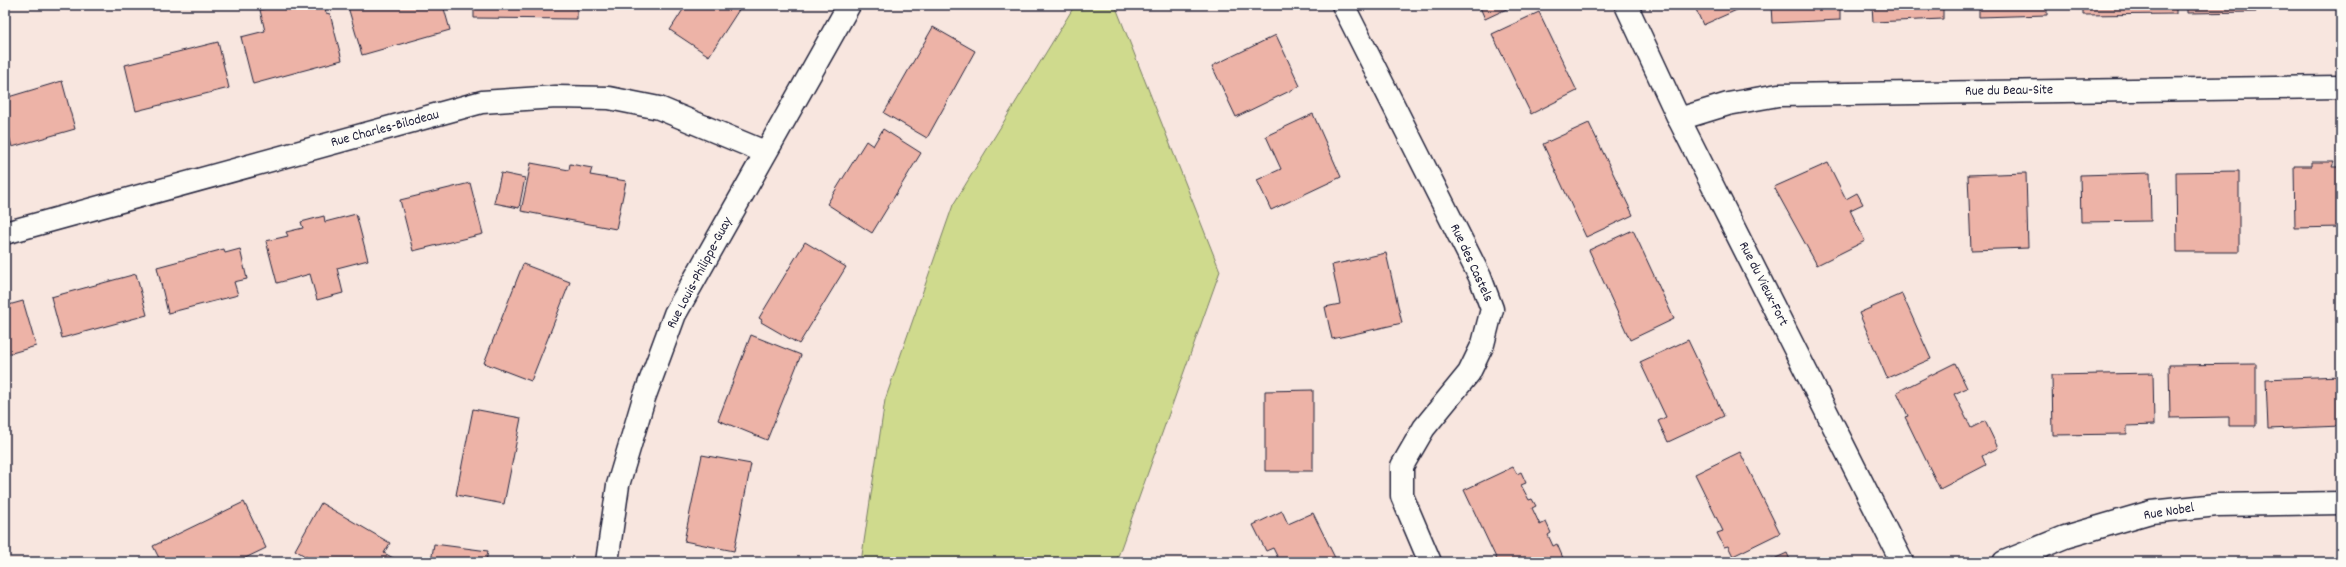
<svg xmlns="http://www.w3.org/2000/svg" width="2346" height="567" font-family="Dekko,sans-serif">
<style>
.green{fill:#cfda8d;stroke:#787e64}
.building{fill:#edb3a7;stroke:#22223b}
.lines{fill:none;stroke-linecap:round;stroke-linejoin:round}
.minor-casing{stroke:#22223b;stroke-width:25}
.tertiary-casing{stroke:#22223b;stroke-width:25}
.minor{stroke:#fdfcf7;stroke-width:22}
.tertiary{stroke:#fdfcf7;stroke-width:22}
.labels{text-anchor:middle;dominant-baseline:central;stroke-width:3.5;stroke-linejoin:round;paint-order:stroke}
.street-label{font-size:14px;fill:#22223b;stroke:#fdfcf7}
</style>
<rect width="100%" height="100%" fill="#f8e6df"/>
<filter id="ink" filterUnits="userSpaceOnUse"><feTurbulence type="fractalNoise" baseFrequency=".025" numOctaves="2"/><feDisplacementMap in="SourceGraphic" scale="8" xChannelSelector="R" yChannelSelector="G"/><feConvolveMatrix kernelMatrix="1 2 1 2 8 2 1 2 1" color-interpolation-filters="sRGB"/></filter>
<g filter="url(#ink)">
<path class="green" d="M1075 5H1115L1220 271 1116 562H861L885 400 953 205Z"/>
<path class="building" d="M277 5H324L326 13 330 14 342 60 253 84 241 37 265 31 260 10Z
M357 5H443L450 30 362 55 348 7Z
M474 5H577V19L474 18Z
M686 5H742L709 56 670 30Z
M1479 5H1515L1485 19Z
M1694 5H1748L1703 25Z
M1771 5H1840V20L1772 23Z
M1872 5H1943V19L1873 22Z
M1979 5H2047V15L1979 17Z
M2083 5H2176V14L2083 15Z
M2187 5H2256V12L2187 13Z
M1539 12 1577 91 1531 114 1492 34Z
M933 27 975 51 927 138 884 113Z
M1276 35 1300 86 1236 117 1212 66Z
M218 42 229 88 136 111 125 65Z
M62 81 75 129 12 147 5 121V98Z
M1313 114 1341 177 1271 210 1257 180 1281 169 1266 136Z
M1589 123 1633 215 1586 237 1543 144Z
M883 129 921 153 872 233 827 204 866 141 873 146Z
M2312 162H2334L2332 167H2341V227L2295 228 2294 166H2312Z
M531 163 569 170 570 164 592 168 590 175 626 181 616 229 521 211Z
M1828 163 1846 199 1857 193 1863 204 1850 210 1865 241 1817 265 1774 187Z
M2239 171V252H2177L2176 172Z
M501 173 525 178 519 208 494 203Z
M2026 173 2028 248 1971 250 1968 175Z
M2150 173 2151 221 2081 222 2080 175Z
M470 183 483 234 413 251 400 200Z
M356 214 368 260 337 268 343 293 317 300 310 274 277 283 266 241 288 236 286 232 303 228 301 222 324 216 325 222Z
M1633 230 1674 319 1630 340 1589 250Z
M805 242 846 267 799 344 761 322 762 320 759 318Z
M224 249 225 253 240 249 247 279 234 282 238 295 168 313 157 267Z
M1386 253 1402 323 1332 339 1325 307 1340 304 1332 265Z
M523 264 570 282 531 381 484 363Z
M136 274 147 315 62 338 51 297Z
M1902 294 1931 359 1887 378 1859 313Z
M23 301 36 346 5 355V306Z
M751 335 801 355 767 440 718 420Z
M1688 340 1724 416 1668 442 1658 421 1666 417 1640 362Z
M1955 363 1967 388 1954 394 1971 428 1985 421 1998 448 1982 456 1986 465 1940 489 1905 417 1908 416 1897 392Z
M2256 364V426H2229V417L2170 418 2169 365Z
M2153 373 2154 425 2127 426V434L2053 435 2052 375Z
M2340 376 2341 426 2268 429 2266 379Z
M1313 390V471H1265V391Z
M473 409 521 418 504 504 456 495Z
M1740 452 1780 533 1733 556 1728 546 1724 547 1717 533 1723 531 1695 474Z
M702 455 751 464 734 551 684 541Z
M1513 467 1517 474 1521 472 1526 483 1521 485 1529 500 1532 499 1536 506 1532 508 1540 525 1546 522 1551 533 1548 535 1553 546 1557 544 1563 558 1560 562H1498L1464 490Z
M244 502 266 548 237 562H161L153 546Z
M321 503 390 543 384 553 397 560 396 562H315L295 550Z
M1282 511 1288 524 1313 513 1337 562H1280L1273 548 1266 551 1253 525Z
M434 544 488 551 486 562H431Z
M1787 553 1791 562H1767Z"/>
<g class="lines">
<g class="minor-casing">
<path id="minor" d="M1343 5 1480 277 1492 309 1483 344 1469 373 1424 428 1402 466V496L1430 562
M1679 119 1728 104 1778 95 2341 87
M5 233 482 102 556 97 609 98 659 108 765 152
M607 562 618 485 644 398 675 314 849 5
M2004 562 2065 537 2151 512 2217 505 2341 503"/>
</g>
<g class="tertiary-casing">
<path id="tertiary" d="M1626 5 1679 119 1902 562"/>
</g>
<use href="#minor" class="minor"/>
<use href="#tertiary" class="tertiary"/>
</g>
</g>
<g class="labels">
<g class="street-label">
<text transform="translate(2009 91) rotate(-1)">Rue du Beau-Site</text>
<text transform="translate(385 129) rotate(-15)">Rue Charles-Bilodeau</text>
<text transform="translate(1471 263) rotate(65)">Rue des Castels</text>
<text transform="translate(700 273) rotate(-62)">Rue Louis-Philippe-Guay</text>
<text transform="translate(1763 284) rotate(63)">Rue du Vieux-Fort</text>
<text transform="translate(2169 512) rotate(-9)">Rue Nobel</text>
</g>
</g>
<rect width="2346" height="567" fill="none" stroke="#fdfcf7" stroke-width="20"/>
<rect x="10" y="10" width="2326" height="547" fill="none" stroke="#22223b" stroke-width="1.5" filter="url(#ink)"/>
</svg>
